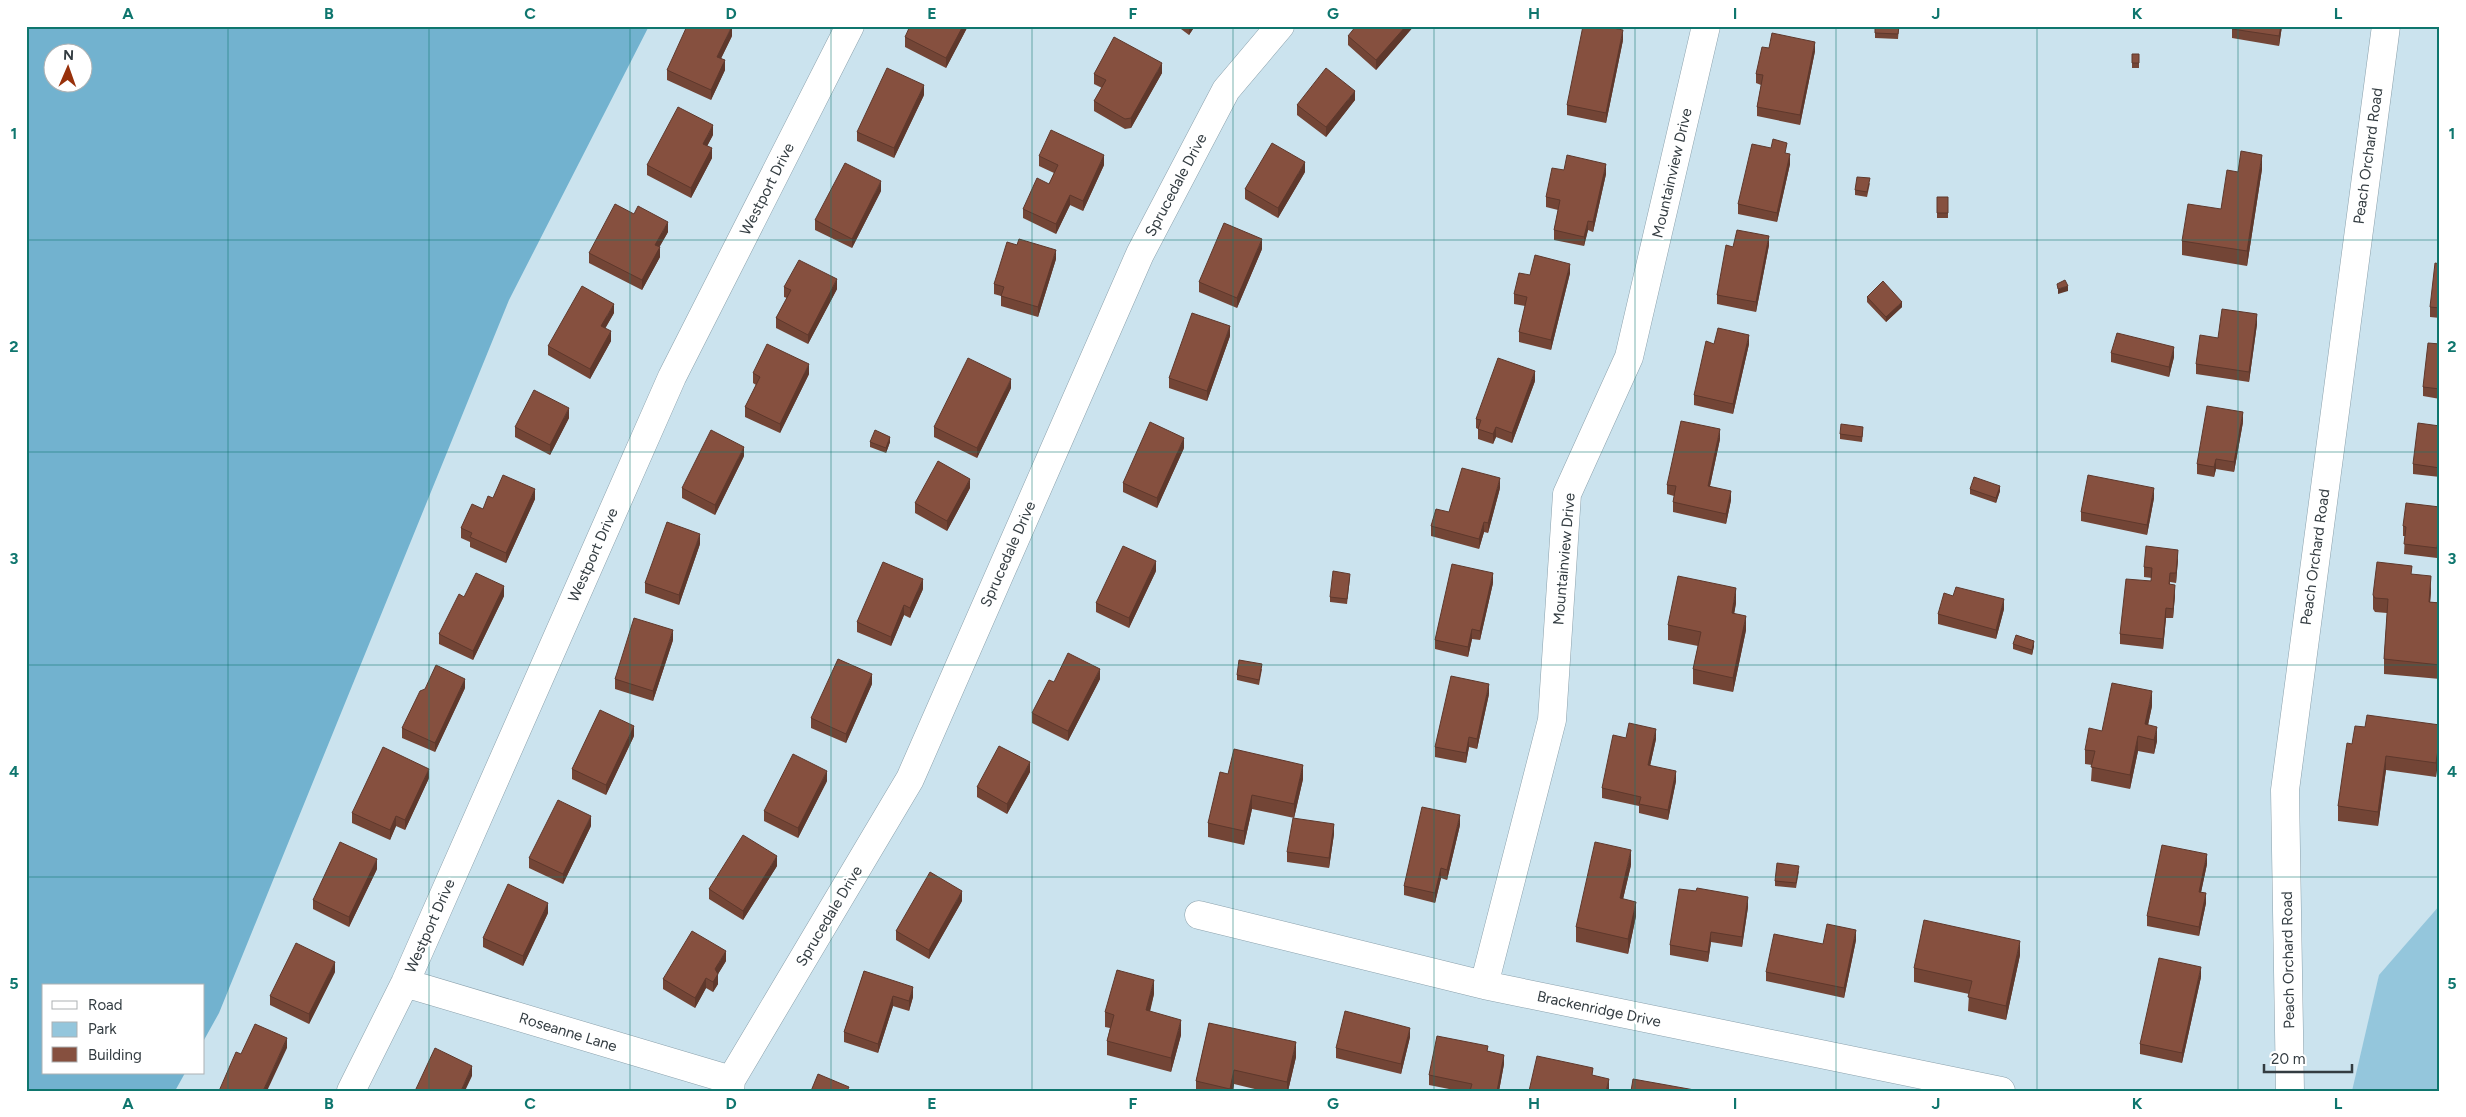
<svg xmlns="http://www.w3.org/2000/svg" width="2466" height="1117" font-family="Figtree,sans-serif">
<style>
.green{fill:#94c6dc}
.forest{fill:#72b2cf;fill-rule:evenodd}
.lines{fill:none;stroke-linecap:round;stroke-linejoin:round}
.street-casing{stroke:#8ba1ac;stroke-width:29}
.street{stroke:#fff;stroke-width:28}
.wall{fill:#734536}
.shaded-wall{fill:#5e382c}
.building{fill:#86503f;stroke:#5e382c}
.grid{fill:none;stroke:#0f766e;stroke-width:1;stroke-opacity:0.55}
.labels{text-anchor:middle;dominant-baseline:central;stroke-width:5;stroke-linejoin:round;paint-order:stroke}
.street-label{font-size:15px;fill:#333c41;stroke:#fff}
.neatline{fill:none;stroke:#0f766e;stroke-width:2}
.grid-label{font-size:16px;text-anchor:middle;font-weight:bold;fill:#0f766e}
</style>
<rect width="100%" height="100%" fill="#cbe3ee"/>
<path class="green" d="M2440 905V1091H2352L2379 975Z"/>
<path class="forest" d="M26 26H649L509 300 219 1013 204 1040V986H44V1073H185L175 1091H26ZM52 52H82V82H52Z"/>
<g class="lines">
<g class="street-casing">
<path id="street" d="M1199 915 1484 985 2001 1091
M405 983 731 1080
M1484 985 1552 720 1567 494 1629 357 1706 26
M351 1091 405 983 672 377 850 26
M730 1091 731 1080 910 779 1140 254 1226 90 1280 26
M2290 1091 2285 790 2386 26"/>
</g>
<use href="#street" class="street"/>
</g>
<path class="wall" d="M968 26 946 68 905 47V37Z
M1177 26H1195L1189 35Z
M1414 26 1376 70 1348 45V36Z
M1875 26H1899L1898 39 1875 38Z
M2282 26 2279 46 2232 38V29Z
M732 36 721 58 725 70 711 100 667 80V70Z
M1623 40 1606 123 1567 115V105Z
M1769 48 1815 51 1800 125 1757 116V107L1761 85 1756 83V74Z
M2139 54V68H2132V63Z
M1162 73 1131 128 1125 129 1094 111V101L1102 88 1094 84V74Z
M924 95 894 158 857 141V132Z
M1355 100 1326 137 1297 115V105Z
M713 135 707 146 712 158 691 198 647 175V165Z
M1787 154 1790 164 1777 222 1738 214V204Z
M1039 156 1104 165 1083 211 1070 205 1056 234 1023 218V209L1049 184 1054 173 1039 166Z
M2262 169 2247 266 2182 255V241L2221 209 2238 172Z
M1564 170 1606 174 1593 232 1588 230 1584 246 1554 240V230L1558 210 1546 207V197Z
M1305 172 1278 218 1245 199V189Z
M1870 183 1867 197 1855 195V190Z
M881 191 852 248 815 230V220Z
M1937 197H1948V218H1937Z
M668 232 659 247 660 257 642 290 589 263V253Z
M1769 245 1756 312 1717 304V295L1733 247Z
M1262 249 1237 308 1199 292V282Z
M1056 259 1038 317 1001 306V296L994 294V284Z
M2440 264V318L2430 317V307Z
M1570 273 1551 350 1519 342V332L1525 306 1514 304V294L1530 275Z
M784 287 837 289 808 344 776 328V318L787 298 784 297Z
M1867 297 1902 307 1886 322 1867 302Z
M614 313 605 328 611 341 590 379 548 355V346Z
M2257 324 2249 382 2196 374V364L2218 338Z
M1230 336 1207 401 1169 388V378Z
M1714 344H1749L1733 414 1694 405V395Z
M2440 344V399L2423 396V387Z
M2111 353 2174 357 2169 377 2111 362Z
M753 373 809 374 780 433 745 417V407L756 385 753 383Z
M1535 381 1512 443 1496 437 1493 444 1478 439V429L1476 428V419Z
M1011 388 977 458 934 437V427Z
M569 418 550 455 515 437V427Z
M2243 422 2234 472 2216 469 2214 477 2197 474V464Z
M2440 426V477L2413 474V464Z
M1863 432 1862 442 1840 439V434Z
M1720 439 1710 486 1731 500 1726 524 1673 512V502L1674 496 1667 494V485Z
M870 442H890L886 453 870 447Z
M1184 448 1157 508 1123 492V483Z
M744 456 715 515 682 498V488Z
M970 488 947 531 915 513V503Z
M1500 488 1488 533 1484 532 1479 549 1431 536V526L1449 512Z
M1970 489 2000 491 1996 503 1970 494Z
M493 498 535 499 506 563 470 547V542L461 538V528L483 509Z
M2154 498 2147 535 2081 521V512Z
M2440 507V534L2437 558 2404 554 2405 536H2403V526Z
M700 544 679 605 645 593V583Z
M2178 559 2176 583 2170 582V584L2175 595 2173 618H2166L2163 649 2120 644V634L2151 581 2152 578 2144 577V567Z
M1156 571 1129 628 1096 612V603Z
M2412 574 2431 591 2430 602 2440 603V679L2384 674V659L2387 613 2375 612 2373 609V595Z
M1350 578 1347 604 1330 602V597Z
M1493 583 1480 640 1472 639 1468 657 1435 649V640Z
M923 589 910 618 904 615 891 646 857 632V622Z
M504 596 473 660 439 644V634L464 597Z
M1736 603 1734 613 1746 630 1733 692 1693 684V669L1698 646 1668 640V625Z
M2004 609 1996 639 1938 624V614Z
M673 640 653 701 615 689V679Z
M2013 644 2034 646 2032 655 2013 649Z
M1262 669 1259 685 1237 680V675Z
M1100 679 1068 741 1032 723V713L1054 682Z
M872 684 846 743 811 728V718Z
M465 688 435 752 402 738V728Z
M1489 694 1477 749 1469 747 1466 763 1435 757V747Z
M2152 706 2148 725 2157 741 2154 754 2138 751 2130 789 2091 781 2092 765 2085 764V750L2102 731Z
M2440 725 2436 777 2386 770 2378 826 2338 821V806L2352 744 2365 727Z
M634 736 606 795 572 779V769Z
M1626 738 1656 739 1650 766 1676 781 1668 820 1639 813V806L1602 798V788Z
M1030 772 1007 814 977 797V787Z
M1228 774 1303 779 1294 818 1252 809 1244 845 1208 837V823Z
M429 778 405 830 396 826 390 840 352 823V813Z
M827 781 798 838 764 821V811Z
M1460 825 1447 880 1441 878 1435 903 1404 895V886Z
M591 826 563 884 529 868V858Z
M1334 834 1329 868 1287 862V852Z
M2207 864 2201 892 2206 903 2199 936 2147 926V916Z
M1631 865 1623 899 1636 916 1628 954 1576 942V927Z
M777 866 743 920 709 899V889Z
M377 869 349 927 313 909V900Z
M1799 871 1796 888 1775 886V881Z
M962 901 929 959 896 940V931Z
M1748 907 1742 947 1711 942 1708 962 1670 955V945Z
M548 913 523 966 483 947V938Z
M1856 940 1844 998 1766 981V972L1823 944Z
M2020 955 2006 1020 1968 1011 1969 994 1914 982V968Z
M726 961 718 974V984L713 992 706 988 695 1008 663 989V979Z
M864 971 913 997 909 1011 893 1006 878 1053 844 1042V1032Z
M335 972 309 1024 270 1005V996Z
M2201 977 2182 1063 2140 1054V1044Z
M1154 994 1150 1012 1181 1035 1171 1072 1107 1055V1041L1110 1028 1105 1027V1012Z
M1209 1023 1296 1057 1288 1091H1263L1234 1084 1233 1091H1196V1081Z
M1410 1037 1401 1074 1336 1058V1048Z
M1488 1051 1504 1064 1499 1091H1459L1429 1085V1075Z"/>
<path class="shaded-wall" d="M732 26V36L717 67V57Z
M963 26H968L946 68V58Z
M1189 26H1195L1189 35Z
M1406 26H1414L1376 70V60Z
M2281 26H2282L2279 46V36Z
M1623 30V40L1606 123V113Z
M1815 42V51L1800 125V115Z
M725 60V70L711 100V90Z
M1162 63V73L1131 128V118Z
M924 85V95L894 158V148Z
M1355 91V100L1326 137V127Z
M713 125V135L703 154V144Z
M712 148V158L691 198V188Z
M1790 154V164L1777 222V213Z
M1104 155V165L1083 211V201Z
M2262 155V169L2247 266V251Z
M1305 162V172L1278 218V208Z
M1606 164V174L1593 232V222Z
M881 181V191L852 248V239Z
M1070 195V205L1056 234V224Z
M1588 221V230L1584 246V237Z
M668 222V232L655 255V245Z
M1769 236V245L1756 312V302Z
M1262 239V249L1237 308V298Z
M660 247V257L642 290V280Z
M1056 250V259L1038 317V307Z
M1570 264V273L1551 350V340Z
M837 279V289L808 344V335Z
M2068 286V291L2058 294V289Z
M1902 302V307L1886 322V317Z
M614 304V313L601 336V326Z
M2257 314V324L2249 382V372Z
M1230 326V336L1207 401V391Z
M611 331V341L590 379V369Z
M1749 335V344L1733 414V404Z
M2174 347V357L2169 377V367Z
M809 364V374L780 433V424Z
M1535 371V381L1512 443V433Z
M1011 379V388L977 458V448Z
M569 408V418L550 455V445Z
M2243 412V422L2234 472V462Z
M1496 427V437L1493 444V434Z
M1720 429V439L1708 495V486Z
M890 437V442L886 453V448Z
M1184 438V448L1157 508V498Z
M744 447V456L715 515V505Z
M2216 459V469L2214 477V467Z
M1500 478V488L1488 533V523Z
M970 479V488L947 531V521Z
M2000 486V491L1996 503V498Z
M2154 488V498L2147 535V525Z
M535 489V499L506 563V553Z
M1731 491V500L1726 524V514Z
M1484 522V532L1479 549V539Z
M2440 524V534L2437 558V548Z
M700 534V544L679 605V595Z
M2178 550V559L2176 583V573Z
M1156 561V571L1129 628V618Z
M1493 573V583L1480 640V631Z
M2431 576V591L2429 617V602Z
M923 579V589L910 618V608Z
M2175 585V595L2173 618V609Z
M504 586V596L473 660V651Z
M1736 588V603L1732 627V613Z
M2004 599V609L1996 639V630Z
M904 605V615L891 646V637Z
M2166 608V618L2163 649V639Z
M1746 616V630L1733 692V678Z
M1472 629V639L1468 657V647Z
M673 630V640L653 701V691Z
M2034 641V646L2032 655V650Z
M1100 669V679L1068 741V731Z
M872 674V684L846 743V734Z
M465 679V688L435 752V743Z
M1489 684V694L1477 749V739Z
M2152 691V706L2145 739V724Z
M634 726V736L606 795V785Z
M2157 727V741L2154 754V740Z
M1656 729V739L1648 775V765Z
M2138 736V751L2130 789V775Z
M2440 736V750L2436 777V763Z
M1469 737V747L1466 763V753Z
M2386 756V770L2378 826V812Z
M1030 762V772L1007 814V804Z
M1303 765V779L1294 818V804Z
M429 769V778L405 830V820Z
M827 771V781L798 838V828Z
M1676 771V781L1668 820V810Z
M1252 795V809L1244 845V831Z
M1460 815V825L1447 880V870Z
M396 816V826L390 840V830Z
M591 816V826L563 884V874Z
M1334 824V834L1329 868V858Z
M1631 850V865L1620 912V898Z
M2207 854V864L2199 902V892Z
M777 856V866L743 920V911Z
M377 859V869L349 927V917Z
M1441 868V878L1435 903V893Z
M962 891V901L929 959V950Z
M2206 893V903L2199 936V927Z
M1748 897V907L1742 947V937Z
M1636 902V916L1628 954V939Z
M548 903V913L523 966V956Z
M1856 930V940L1844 998V988Z
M1711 932V942L1708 962V952Z
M2020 941V955L2006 1020V1006Z
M726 951V961L715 979V969Z
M335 962V972L309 1024V1014Z
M2201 967V977L2182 1063V1053Z
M718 974V984L713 992V982Z
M706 978V988L695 1008V998Z
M1154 980V994L1146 1025V1010Z
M913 987V997L909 1011V1001Z
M893 996V1006L878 1053V1044Z
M1181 1020V1035L1171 1072V1058Z
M1410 1028V1037L1401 1074V1064Z
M287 1038V1048L267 1091H263Z
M1296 1042V1057L1288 1091H1287V1082Z
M1504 1055V1064L1499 1091H1497Z
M472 1066V1076L465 1091H461Z
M1234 1070V1084L1233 1091H1230Z
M1609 1079V1089L1608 1091H1606Z"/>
<path class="building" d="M687 26H732L717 57 725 60 711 90 667 70Z
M910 26H963L946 58 905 37Z
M1356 26H1406L1376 60 1348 36Z
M1583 26H1603L1623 30 1606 113 1567 105Z
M1875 26H1899L1898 34 1875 33Z
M2233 26H2281L2279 36 2232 29Z
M1772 33 1815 42 1800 115 1757 107 1763 75 1756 74 1762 47 1769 48Z
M1114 37 1162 63 1131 118 1125 119 1094 101 1106 80 1094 74Z
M2132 54H2139V63H2132Z
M887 68 924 85 894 148 857 132Z
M1326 68 1355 91 1326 127 1297 105Z
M678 107 713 125 703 144 712 148 691 188 647 165Z
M1051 130 1104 155 1083 201 1070 195 1056 224 1023 209 1037 178 1049 184 1058 165 1039 156Z
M1773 139 1787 143 1785 153 1790 154 1777 213 1738 204 1752 144 1771 148Z
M1272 143 1305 162 1278 208 1245 189Z
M2241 151 2262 155 2247 251 2182 241 2188 204 2221 209 2227 170 2238 172Z
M1567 155 1606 164 1593 222 1588 221 1584 237 1554 230 1560 200 1546 197 1552 168 1564 170Z
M845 163 881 181 852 239 815 220Z
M1857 177 1870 178 1867 192 1855 190Z
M1937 197H1948V213H1937Z
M615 204 634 214 638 206 668 222 655 245 660 247 642 280 589 253Z
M1224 223 1262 239 1237 298 1199 282Z
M1737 230 1769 236 1756 302 1717 295 1726 245 1733 247Z
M1019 239 1056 250 1038 307 1001 296 1004 287 994 284 1007 242 1017 245Z
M1535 255 1570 264 1551 340 1519 332 1527 297 1514 294 1519 273 1530 275Z
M799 260 837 279 808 335 776 318 791 290 784 287Z
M2435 263 2440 264V308L2430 307Z
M2065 280 2068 286 2058 289 2057 284Z
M1883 281 1902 302 1886 317 1867 297Z
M582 286 614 304 601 326 611 331 590 369 548 346Z
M2222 309 2257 314 2249 372 2196 364 2200 335 2218 338Z
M1192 313 1230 326 1207 391 1169 378Z
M1718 328 1749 335 1733 404 1694 395 1706 341 1714 344Z
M2117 333 2174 347 2169 367 2111 353Z
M2428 343 2440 344V389L2423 387Z
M767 344 809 364 780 424 745 407 760 377 753 373Z
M968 358 1011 379 977 448 934 427Z
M1498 358 1535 371 1512 433 1496 427 1493 434 1478 429 1481 420 1476 419Z
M534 390 569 408 550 445 515 427Z
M2207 406 2243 412 2234 462 2216 459 2214 467 2197 464Z
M1681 421 1720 429 1708 486 1731 491 1726 514 1673 502 1676 486 1667 485Z
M1150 422 1184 438 1157 498 1123 483Z
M2418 423 2440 426V468L2413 464Z
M1841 424 1863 427 1862 437 1840 434Z
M711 430 744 447 715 505 682 488Z
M875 430 890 437 886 448 870 442Z
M938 461 970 479 947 521 915 503Z
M1462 468 1500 478 1488 523 1484 522 1479 539 1431 526 1436 509 1449 512Z
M503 475 535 489 506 553 470 537 472 533 461 528 472 504 483 509 488 496 493 498Z
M2088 475 2154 488 2147 525 2081 512Z
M1974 477 2000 486 1996 498 1970 489Z
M2406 503 2440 507V524L2437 548 2404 544 2406 527 2403 526Z
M667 522 700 534 679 595 645 583Z
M1123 546 1156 561 1129 618 1096 603Z
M2146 546 2178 550 2176 573H2170L2169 584 2175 585 2173 609 2166 608 2163 639 2120 634 2126 579 2151 581 2152 568 2144 567Z
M883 562 923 579 910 608 904 605 891 637 857 622Z
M2377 562 2412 566 2411 574 2431 576 2429 602 2440 603V665L2384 659 2388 599 2375 598 2373 595Z
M1452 564 1493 573 1480 631 1472 629 1468 647 1435 640Z
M1333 571 1350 574 1347 599 1330 597Z
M476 573 504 586 473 651 439 634 459 594 464 597Z
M1678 576 1736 588 1732 613 1746 616 1733 678 1693 669 1701 632 1668 625Z
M1956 587 2004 599 1996 630 1938 614 1944 593 1953 596Z
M634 618 673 630 653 691 615 679Z
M2016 635 2034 641 2032 650 2013 644Z
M1068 653 1100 669 1068 731 1032 713 1049 680 1054 682Z
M838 659 872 674 846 734 811 718Z
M1239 660 1262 664 1259 680 1237 675Z
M436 665 465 679 435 743 402 728 420 691 425 689Z
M1451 676 1489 684 1477 739 1469 737 1466 753 1435 747Z
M2112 683 2152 691 2145 724 2157 727 2154 740 2138 736 2130 775 2091 767 2095 751 2085 750 2089 728 2102 731Z
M600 710 634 726 606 785 572 769Z
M2367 715 2440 725V736L2436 763 2386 756 2378 812 2338 806 2347 743 2352 744 2355 726 2365 727Z
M1629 723 1656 729 1648 765 1676 771 1668 810 1639 804 1641 797 1602 788 1613 735 1626 738Z
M999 746 1030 762 1007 804 977 787Z
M383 747 429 769 405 820 396 816 390 830 352 813Z
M1234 749 1303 765 1294 804 1252 795 1244 831 1208 823 1220 772 1228 774Z
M793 754 827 771 798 828 764 811Z
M558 800 591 816 563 874 529 858Z
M1422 807 1460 815 1447 870 1441 868 1435 893 1404 886Z
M1293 818 1334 824 1329 858 1287 852Z
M743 835 777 856 743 911 709 889Z
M340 842 377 859 349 917 313 900Z
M1595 842 1631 850 1620 898 1636 902 1628 939 1576 927Z
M2162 845 2207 854 2199 892 2206 893 2199 927 2147 916Z
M1777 863 1799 866 1796 883 1775 881Z
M930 872 962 891 929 950 896 931Z
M508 884 548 903 523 956 483 938Z
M1697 888 1748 897 1742 937 1711 932 1708 952 1670 945 1679 889 1696 891Z
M1924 920 2020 941 2006 1006 1968 997 1972 981 1914 968Z
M1827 924 1856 930 1844 988 1766 972 1774 934 1823 944Z
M692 931 726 951 715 969 718 974 713 982 706 978 695 998 663 979Z
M296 943 335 962 309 1014 270 996Z
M2159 958 2201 967 2182 1053 2140 1044Z
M1117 970 1154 980 1146 1010 1181 1020 1171 1058 1107 1041 1114 1015 1105 1012Z
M864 971 913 987 909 1001 893 996 878 1044 844 1032Z
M1345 1011 1410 1028 1401 1064 1336 1048Z
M1209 1023 1296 1042 1287 1082 1234 1070 1230 1089 1196 1081Z
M255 1024 287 1038 263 1091H219L236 1052 241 1054Z
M1437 1036 1488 1046 1487 1051 1504 1055 1497 1091H1470L1472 1084 1429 1075Z
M435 1048 472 1066 461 1091H415Z
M1537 1056 1593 1068 1592 1075 1609 1079 1606 1091H1529Z
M818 1074 849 1087 847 1091H811Z
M1633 1079 1700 1091H1631Z"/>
<path class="grid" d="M228 26V1091M429 26V1091M630 26V1091M831 26V1091M1032 26V1091M1233 26V1091M1434 26V1091M1635 26V1091M1836 26V1091M2037 26V1091M2238 26V1091M26 240H2440M26 452H2440M26 665H2440M26 877H2440"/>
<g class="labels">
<g class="street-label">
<text transform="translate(2368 156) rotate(-82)">Peach Orchard Road</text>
<text transform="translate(1672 173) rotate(-77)">Mountainview Drive</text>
<text transform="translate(1176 185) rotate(-62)">Sprucedale Drive</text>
<text transform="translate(767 189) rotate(-63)">Westport Drive</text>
<text transform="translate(1008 554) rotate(-66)">Sprucedale Drive</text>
<text transform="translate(593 555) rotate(-66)">Westport Drive</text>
<text transform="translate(2315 557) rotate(-82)">Peach Orchard Road</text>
<text transform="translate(1564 559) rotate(-85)">Mountainview Drive</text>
<text transform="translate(829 916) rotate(-59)">Sprucedale Drive</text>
<text transform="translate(430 926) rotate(-66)">Westport Drive</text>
<text transform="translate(2288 960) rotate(-91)">Peach Orchard Road</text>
<text transform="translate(1599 1009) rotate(12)">Brackenridge Drive</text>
<text transform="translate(568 1032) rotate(17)">Roseanne Lane</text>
</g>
</g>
<rect width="2466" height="1117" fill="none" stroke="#ffffff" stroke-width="55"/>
<rect x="42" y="984" width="162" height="90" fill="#ffffff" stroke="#adb1b3"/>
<rect x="52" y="1001" width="25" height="8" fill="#ffffff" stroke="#adb1b3"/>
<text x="88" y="1010" font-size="15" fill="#333c41">Road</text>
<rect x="52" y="1022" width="25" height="15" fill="#94c6dc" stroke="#adb1b3"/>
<text x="88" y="1034" font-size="15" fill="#333c41">Park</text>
<rect x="52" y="1047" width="25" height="15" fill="#86503f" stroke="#adb1b3"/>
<text x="88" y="1060" font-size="15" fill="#333c41">Building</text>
<g transform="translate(68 68) rotate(2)"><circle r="24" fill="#ffffff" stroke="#adb1b3"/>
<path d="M0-4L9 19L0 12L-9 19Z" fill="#98310b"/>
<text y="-8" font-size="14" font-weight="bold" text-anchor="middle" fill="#333c41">N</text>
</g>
<path d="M2264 1064v8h88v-8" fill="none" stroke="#333c41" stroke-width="2.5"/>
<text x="2271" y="1064" font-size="15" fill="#333c41" stroke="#ffffff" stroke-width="4" paint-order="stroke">20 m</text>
<rect x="28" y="28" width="2410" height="1062" class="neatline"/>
<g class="grid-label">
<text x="128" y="19">A</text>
<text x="329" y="19">B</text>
<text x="530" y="19">C</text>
<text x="731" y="19">D</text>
<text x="932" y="19">E</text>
<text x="1133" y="19">F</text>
<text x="1333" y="19">G</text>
<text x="1534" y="19">H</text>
<text x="1735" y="19">I</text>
<text x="1936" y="19">J</text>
<text x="2137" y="19">K</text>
<text x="2338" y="19">L</text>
<text x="14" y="139">1</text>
<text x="2452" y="139">1</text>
<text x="14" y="352">2</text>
<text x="2452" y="352">2</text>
<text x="14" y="564">3</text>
<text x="2452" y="564">3</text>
<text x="14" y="777">4</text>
<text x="2452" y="777">4</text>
<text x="14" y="989">5</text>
<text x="2452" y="989">5</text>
<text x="128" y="1109">A</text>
<text x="329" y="1109">B</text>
<text x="530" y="1109">C</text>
<text x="731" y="1109">D</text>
<text x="932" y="1109">E</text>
<text x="1133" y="1109">F</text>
<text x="1333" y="1109">G</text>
<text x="1534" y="1109">H</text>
<text x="1735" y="1109">I</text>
<text x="1936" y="1109">J</text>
<text x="2137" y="1109">K</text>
<text x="2338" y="1109">L</text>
</g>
</svg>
